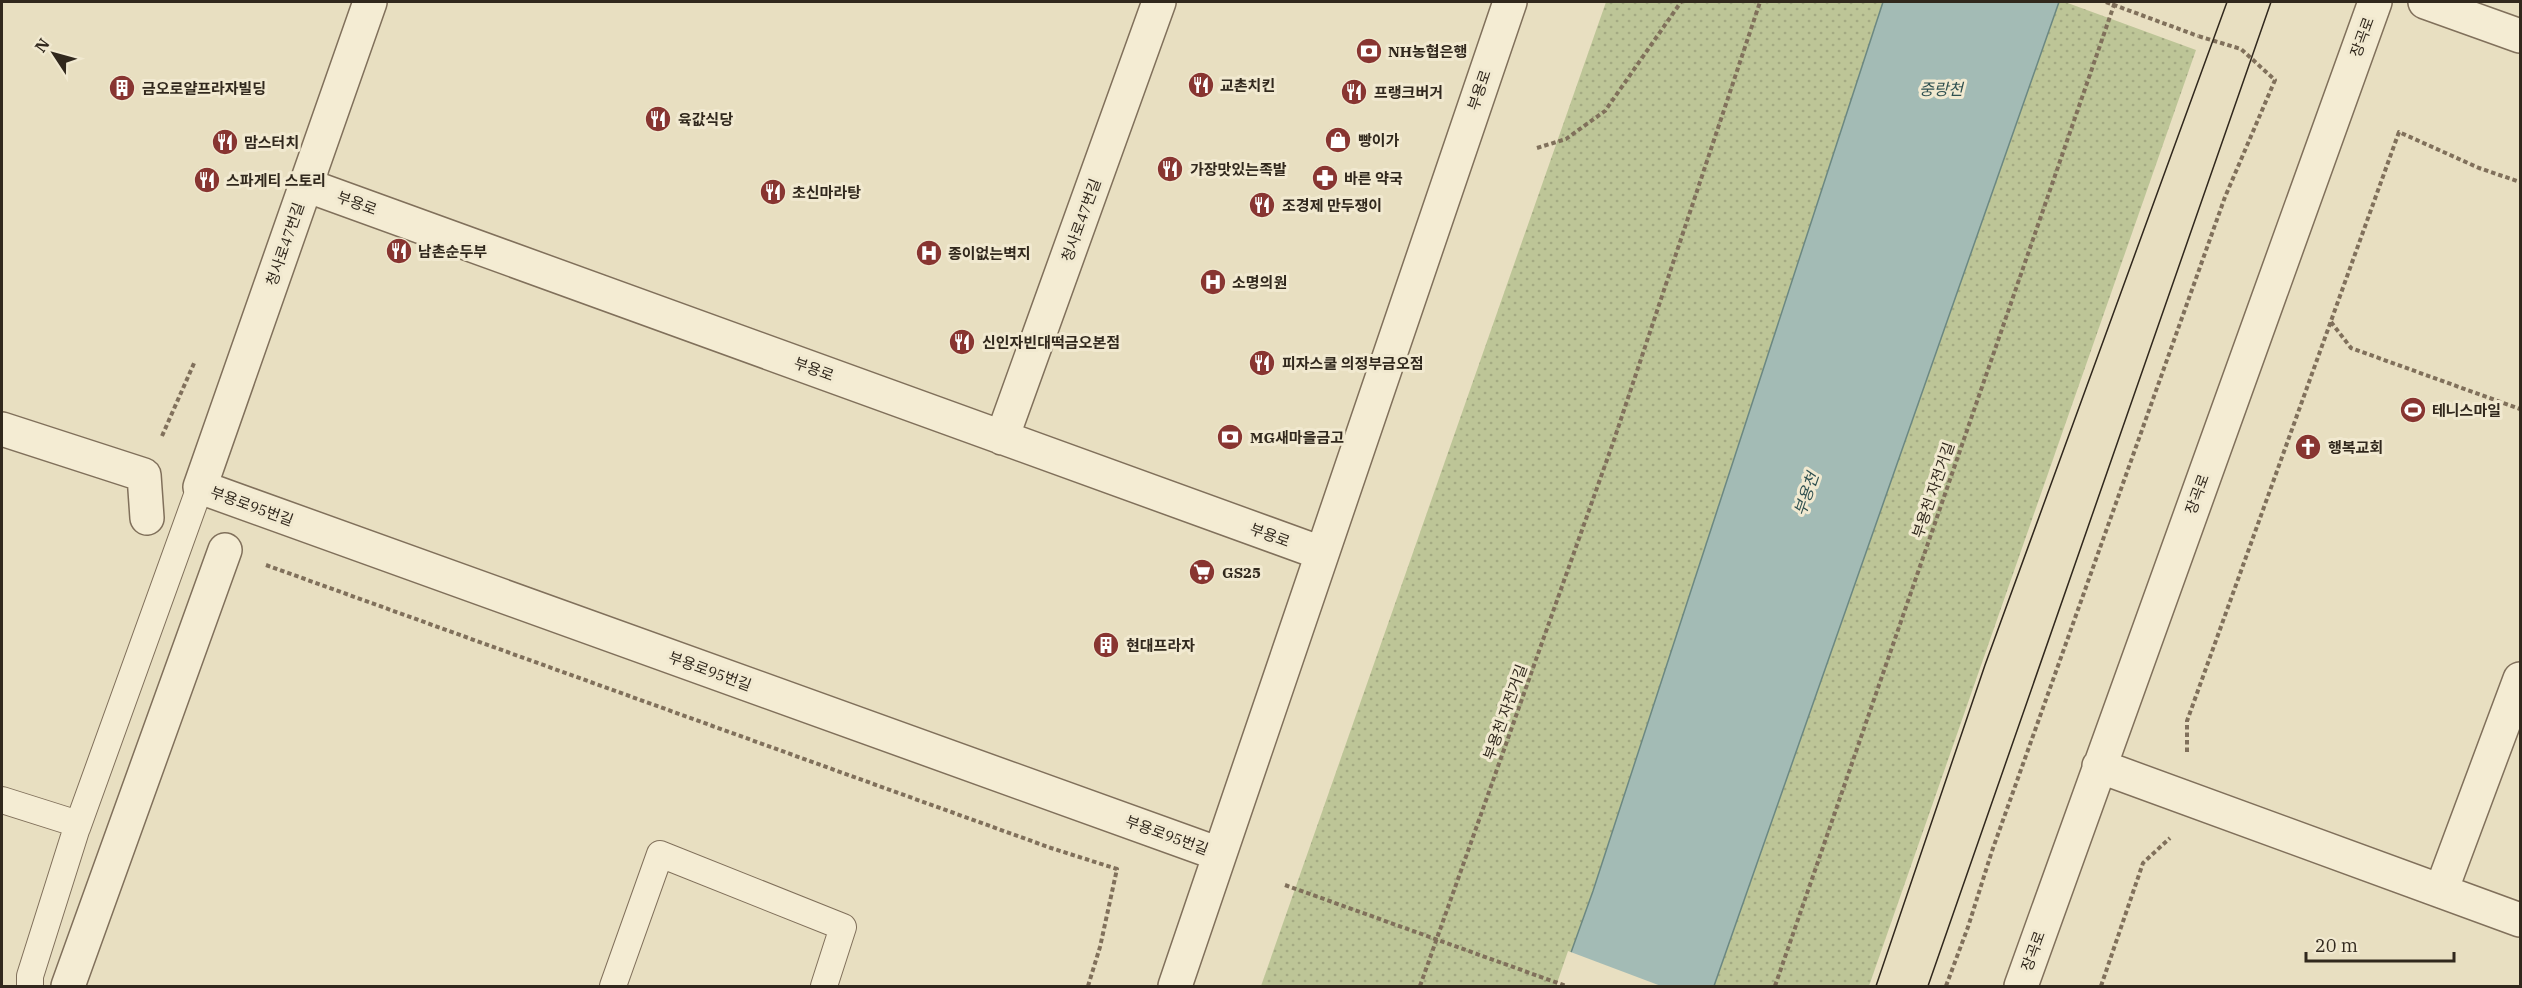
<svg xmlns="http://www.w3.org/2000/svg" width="2522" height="988" font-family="'IBM Plex Serif','Noto Sans KR',serif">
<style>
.grass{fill:url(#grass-dots)}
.water{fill:#a3bbb5;stroke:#6c8882;stroke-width:1.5}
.pier{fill:#e8dfc1}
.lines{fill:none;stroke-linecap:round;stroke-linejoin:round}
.lane-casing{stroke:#80705b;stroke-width:28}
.street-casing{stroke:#80705b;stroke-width:36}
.path{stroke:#80705b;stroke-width:4;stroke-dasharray:4.5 3;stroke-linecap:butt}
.lane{stroke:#f4ecd3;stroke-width:26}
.street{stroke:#f4ecd3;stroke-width:33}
.tram{stroke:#31281d;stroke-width:1.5}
.path-bridge{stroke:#80705b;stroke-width:4;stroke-dasharray:4.5 3;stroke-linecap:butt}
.labels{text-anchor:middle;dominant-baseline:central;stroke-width:6;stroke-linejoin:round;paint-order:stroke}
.street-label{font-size:15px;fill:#31281d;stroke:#f1e9d0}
.poi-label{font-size:15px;font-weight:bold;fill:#31281d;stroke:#f1e9d0;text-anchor:start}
.water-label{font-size:16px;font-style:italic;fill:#2e4f4f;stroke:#f1e9d0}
</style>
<defs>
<pattern id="grass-dots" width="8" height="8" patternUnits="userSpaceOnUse" patternTransform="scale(1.5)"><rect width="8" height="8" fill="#bdc597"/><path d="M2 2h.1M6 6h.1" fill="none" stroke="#a3a982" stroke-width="1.8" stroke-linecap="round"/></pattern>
</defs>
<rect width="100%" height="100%" fill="#e8dfc1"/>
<path class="grass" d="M1606 2H2065L2196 50 1869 986H1261Z"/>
<path class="water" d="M1883 2H2059L1714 986H1559L1593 891Z"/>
<path class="pier" d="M1568 951 1661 986H1556Z"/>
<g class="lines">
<g class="lane-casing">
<path id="lane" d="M2 800 78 824 30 976V986
M77 828 200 487
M613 986 660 854 843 927 824 986"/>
</g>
<g class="street-casing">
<path id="street" d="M370 2 200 487 1219 854
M2425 2 2520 36
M306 185 1321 553
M2 429 144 475 147 518
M1002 438 1159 2
M2099 766 2520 920
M2441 891 2520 679
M68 986 225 550
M1175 986 1510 2
M2021 986 2375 2"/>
</g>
<path class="path" d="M1537 148 1566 139 1605 111 1681 2
M2331 322 2351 348 2520 409
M162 436 195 361
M266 565 1051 848 1117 869 1100 947 1088 986
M2187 752V721L2399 132 2479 168 2520 182
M1420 986 1614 440 1760 2
M1775 986 2115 2
M1946 986 1968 927 1992 851 2225 197 2275 80 2241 49 2198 36
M2101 986 2143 863 2170 838"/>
<use href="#lane" class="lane"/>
<use href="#street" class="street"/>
<path class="tram" d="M1876 986 1985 665 2227 2
M1928 986 2271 2"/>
<path class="path-bridge" d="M2106 2 2198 36
M1285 885 1566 986"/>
</g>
<defs>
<g id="bank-disc" transform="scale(1.35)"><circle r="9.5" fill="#883531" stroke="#f1e9d0"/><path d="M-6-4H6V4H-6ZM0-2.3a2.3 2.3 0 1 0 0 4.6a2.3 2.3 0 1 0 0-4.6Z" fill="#fff"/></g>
<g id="restaurant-disc" transform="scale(1.35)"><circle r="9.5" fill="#883531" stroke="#f1e9d0"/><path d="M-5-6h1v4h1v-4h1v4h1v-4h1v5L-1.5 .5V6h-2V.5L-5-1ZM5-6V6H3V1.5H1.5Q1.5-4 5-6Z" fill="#fff"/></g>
<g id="building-disc" transform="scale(1.35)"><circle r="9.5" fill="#883531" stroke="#f1e9d0"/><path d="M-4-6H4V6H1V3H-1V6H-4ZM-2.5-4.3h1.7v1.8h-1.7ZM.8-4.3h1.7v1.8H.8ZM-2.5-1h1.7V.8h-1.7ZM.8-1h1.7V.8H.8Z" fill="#fff"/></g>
<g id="shop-disc" transform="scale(1.35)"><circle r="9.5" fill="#883531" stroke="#f1e9d0"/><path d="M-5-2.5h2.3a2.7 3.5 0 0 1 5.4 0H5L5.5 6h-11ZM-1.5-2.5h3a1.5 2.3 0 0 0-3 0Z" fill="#fff"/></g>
<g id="pharmacy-disc" transform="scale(1.35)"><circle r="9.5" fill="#883531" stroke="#f1e9d0"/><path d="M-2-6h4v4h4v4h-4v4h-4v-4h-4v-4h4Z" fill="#fff"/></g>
<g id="hospital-disc" transform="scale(1.35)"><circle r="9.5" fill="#883531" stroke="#f1e9d0"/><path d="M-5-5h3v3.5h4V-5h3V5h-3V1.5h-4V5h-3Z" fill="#fff"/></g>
<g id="stadium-disc" transform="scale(1.35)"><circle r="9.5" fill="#883531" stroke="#f1e9d0"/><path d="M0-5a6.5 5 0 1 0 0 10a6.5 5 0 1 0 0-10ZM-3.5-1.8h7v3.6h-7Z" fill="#fff"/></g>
<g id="church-disc" transform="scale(1.35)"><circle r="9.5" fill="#883531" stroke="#f1e9d0"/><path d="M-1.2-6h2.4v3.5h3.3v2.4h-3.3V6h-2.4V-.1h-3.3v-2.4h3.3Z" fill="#fff"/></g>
<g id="supermarket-disc" transform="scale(1.35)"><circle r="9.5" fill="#883531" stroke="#f1e9d0"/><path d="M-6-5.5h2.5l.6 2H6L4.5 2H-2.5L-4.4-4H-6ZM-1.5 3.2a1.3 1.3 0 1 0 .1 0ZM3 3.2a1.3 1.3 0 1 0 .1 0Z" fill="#fff"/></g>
</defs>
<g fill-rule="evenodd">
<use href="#bank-disc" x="1369" y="51"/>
<use href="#restaurant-disc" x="1201" y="85"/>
<use href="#building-disc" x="122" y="88"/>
<use href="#restaurant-disc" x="1354" y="92"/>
<use href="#restaurant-disc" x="658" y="119"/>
<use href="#shop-disc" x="1338" y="140"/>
<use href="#restaurant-disc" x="225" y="142"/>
<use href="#restaurant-disc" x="1170" y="169"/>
<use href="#pharmacy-disc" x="1325" y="178"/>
<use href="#restaurant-disc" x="207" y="180"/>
<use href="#restaurant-disc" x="773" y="192"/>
<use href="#restaurant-disc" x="1262" y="205"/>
<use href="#restaurant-disc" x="399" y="251"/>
<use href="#hospital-disc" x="929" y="253"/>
<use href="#hospital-disc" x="1213" y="282"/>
<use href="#restaurant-disc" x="962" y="342"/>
<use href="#restaurant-disc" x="1262" y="363"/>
<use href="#stadium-disc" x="2413" y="410"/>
<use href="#bank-disc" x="1230" y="437"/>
<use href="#church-disc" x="2308" y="447"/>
<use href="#supermarket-disc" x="1202" y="572"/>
<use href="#building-disc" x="1106" y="645"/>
</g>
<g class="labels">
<g class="street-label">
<text transform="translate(2362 37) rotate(-70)">장곡로</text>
<text transform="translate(1479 90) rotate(-71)">부용로</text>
<text transform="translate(357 203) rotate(20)">부용로</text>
<text transform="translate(1081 220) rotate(-70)">청사로47번길</text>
<text transform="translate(285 244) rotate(-71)">청사로47번길</text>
<text transform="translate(814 369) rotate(20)">부용로</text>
<text transform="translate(1933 490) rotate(-71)">부용천 자전거길</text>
<text transform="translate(2197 494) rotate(-70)">장곡로</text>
<text transform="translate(252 506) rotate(20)">부용로95번길</text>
<text transform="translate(1270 535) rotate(20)">부용로</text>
<text transform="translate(710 671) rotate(20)">부용로95번길</text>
<text transform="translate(1505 712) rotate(-70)">부용천 자전거길</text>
<text transform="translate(1167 835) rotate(20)">부용로95번길</text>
<text transform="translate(2033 951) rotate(-70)">장곡로</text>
</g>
<g class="poi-label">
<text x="1388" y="51">NH농협은행</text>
<text x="1220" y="85">교촌치킨</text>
<text x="142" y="88">금오로얄프라자빌딩</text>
<text x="1374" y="92">프랭크버거</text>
<text x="678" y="119">육값식당</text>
<text x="1358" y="140">빵이가</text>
<text x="244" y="142">맘스터치</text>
<text x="1190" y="169">가장맛있는족발</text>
<text x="1344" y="178">바른 약국</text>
<text x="226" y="180">스파게티 스토리</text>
<text x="792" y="192">초신마라탕</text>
<text x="1282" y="205">조경제 만두쟁이</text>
<text x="418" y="251">남촌순두부</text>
<text x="948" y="253">종이없는벽지</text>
<text x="1232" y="282">소명의원</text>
<text x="982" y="342">신인자빈대떡금오본점</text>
<text x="1282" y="363">피자스쿨 의정부금오점</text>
<text x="2432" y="410">테니스마일</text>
<text x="1250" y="437">MG새마을금고</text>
<text x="2328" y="447">행복교회</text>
<text x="1222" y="572">GS25</text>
<text x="1126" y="645">현대프라자</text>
</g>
<g class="water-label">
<text x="1941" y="89">중랑천</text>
<text transform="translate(1806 494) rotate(-71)">부용천</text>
</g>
</g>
<rect width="2522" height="988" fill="none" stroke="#31281d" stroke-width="6"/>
<g transform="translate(54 54) rotate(306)" stroke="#f1e9d0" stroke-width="4.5" paint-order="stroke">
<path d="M0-4.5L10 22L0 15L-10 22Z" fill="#31281d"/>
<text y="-9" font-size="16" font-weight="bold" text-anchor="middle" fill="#31281d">N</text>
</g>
<path d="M2306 952v9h148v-9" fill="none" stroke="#31281d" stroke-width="3"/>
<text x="2315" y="952" font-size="18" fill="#31281d" stroke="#f1e9d0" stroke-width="4.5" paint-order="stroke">20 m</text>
</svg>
